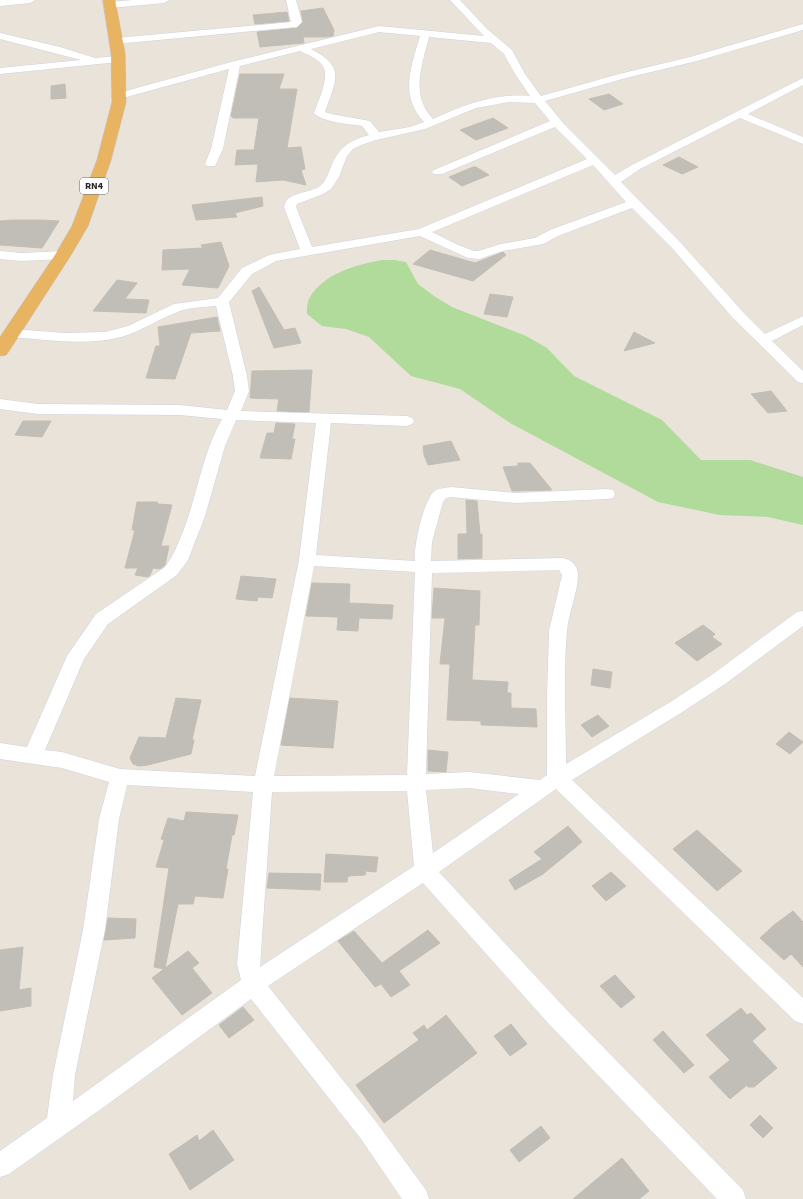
<svg xmlns="http://www.w3.org/2000/svg" width="803" height="1199" font-family="'Source Sans 3',sans-serif">
<style>
.green{fill:#b0db9b}
.building{fill:#c1bdb7;stroke:#c4beb4}
.lines{fill:none;stroke-linecap:round;stroke-linejoin:round}
.minor-casing{stroke:#d0d2df;stroke-width:1}
.trunk-casing{stroke:#c3c3c3;stroke-width:1}
.minor{fill:#fff;fill-rule:evenodd}
.trunk{fill:#e9b462;fill-rule:evenodd}
.labels{text-anchor:middle;dominant-baseline:central;stroke-width:3;stroke-linejoin:round;paint-order:stroke}
.shield{fill:#fff;stroke:#686868;stroke-width:1}
.shield-label{font-size:10px;font-weight:bold;fill:#272727}
</style>
<rect width="100%" height="100%" fill="#e9e3da"/>
<path class="green" d="M382 260H395L406 262 418 284 434 296 452 307 526 336 547 348 574 376 662 420 701 460H750L803 477V525L768 517 720 515 658 502 510 423 460 389 411 376 369 337 346 329 322 326 307 314C307 310 307 303 309 299 323 273 356 265 382 260Z"/>
<path class="building" d="M323 8 334 30 333 36 326 37H303L304 43H303L260 47 257 32 297 28 303 22 301 11Z
M287 12 289 21 255 24 253 15Z
M240 74H284L279 89H297L287 148 301 147 305 169 301 170 306 185 283 180 256 182 258 164 235 165 237 150H254L259 118H233L231 116Z
M65 84 66 98 51 99V86Z
M609 94 623 104 604 110 589 99Z
M493 118 508 128 476 140 460 130Z
M679 157 698 167 682 174 663 165Z
M473 167H476L489 175 462 186 449 177Z
M262 197 263 206 235 213 237 217 196 220 192 205Z
M13 220H41L59 221 42 248 0 245V221Z
M221 242 229 266 218 288 182 285 190 269 162 270 163 250 203 248 201 245Z
M430 250 475 263 503 252 506 255 473 281 413 264Z
M117 280 137 283 125 299 149 300 146 313 93 311Z
M259 287 284 330 295 328 301 343 274 348 252 291Z
M490 294 513 297 507 317 484 314Z
M217 317 220 331 191 333 175 379 146 378 156 346H160L158 327Z
M634 332 655 343 624 351Z
M312 370 309 412 277 411 279 399 250 398 252 371Z
M771 391 787 411 768 413 751 394Z
M23 421H51L42 437 15 435Z
M276 423 295 424 292 439H295L291 459 260 458 267 433H274Z
M451 441 460 460 428 465 424 455 423 446Z
M518 463H530L552 490 512 491 503 467 518 466Z
M466 500 477 501 480 534H482V558L458 559V534H467Z
M137 502H157L158 504 172 505 161 546H169L165 565 160 569 153 568 150 575 148 577 135 575 138 568H125L135 530H132Z
M241 576 276 579 272 598 258 597 257 601 236 599Z
M312 583 350 584 349 603 393 605 392 619 359 618 358 631 337 630 338 617 306 616Z
M434 588 480 591 479 625H475L472 680 508 682 507 693H511V708L536 709 537 727 481 725V721L447 720 450 664H440L445 618H432Z
M703 625 715 634 712 637 722 644 697 661 675 643Z
M593 669 612 672 610 688 591 685Z
M176 698 201 700 192 740H194L191 754 148 765 139 766 133 764 130 758 139 737 166 738Z
M290 698 338 701 333 748 281 745Z
M598 715 609 726 592 737 581 725Z
M789 732 803 742 790 754 776 744Z
M428 750 448 752 446 772 428 771Z
M186 812 238 815 234 835H232L226 869H228L223 898 195 896 193 904H178L165 968 188 951 199 963 192 968 212 993 182 1015 152 978 164 969 154 967 169 868 156 867 164 840 161 839 168 818 184 821Z
M568 826 582 842 543 874 515 890 509 880 542 859 534 852Z
M697 830 742 871 717 891 673 849Z
M326 854 378 857 376 872 366 871 365 875 348 876 347 882H324Z
M611 872 626 886 606 901 592 886Z
M269 873 321 874 320 890 267 888Z
M793 911 803 922V967L791 954 784 960 760 938 774 925Z
M108 918 136 919 135 938 104 940Z
M428 930 440 943 399 971 410 985 391 997 381 984 375 987 338 941 354 931 382 963Z
M23 947 19 990 31 988V1006L0 1011V950Z
M615 975 635 997 621 1008 600 986Z
M243 1007 254 1020 229 1038 219 1025Z
M741 1008 747 1015 751 1013 766 1029 752 1041 777 1068 754 1087H748L747 1085 730 1099 709 1077 730 1060 706 1035Z
M446 1015 477 1053 384 1123 356 1085 419 1040 413 1033 424 1025 427 1030Z
M511 1024 527 1044 510 1056 494 1036Z
M663 1031 694 1065 684 1073 653 1040Z
M760 1115 773 1128 763 1138 750 1125Z
M541 1126 550 1138 519 1162 510 1150Z
M213 1130 234 1160 190 1190 169 1154 197 1135 199 1141Z
M622 1158 649 1191 639 1199H573Z"/>
<g class="lines">
<g class="minor-casing">
<path id="minor" d="M0 0H35L30 3 0 6Z
M133 0H169L164 3 110 8 105 5 110 2Z
M286 0H296L302 22 297 27 116 44 111 41 116 38 291 22Z
M450 0H460L487 29 512 50 525 74 541 96 619 74 690 57 803 24V30L697 61 626 78 545 101 563 123 615 175 632 165 803 78V85L748 114 803 137V144L740 118 640 169 621 182 680 242 743 312 765 334 803 316V325L772 341 803 371V383L798 382 733 318 672 248 632 208 558 236 543 244 503 251 479 259 468 258 420 236 276 261 252 274 229 302 247 376 249 391 241 411 407 416 412 418 414 421 412 424 407 426 331 423 316 555 415 561C413 547 424 497 436 490 440 488 447 488 451 487L516 493 607 489 613 490 615 494 613 498 607 499 516 503 451 497 446 498 443 502 432 542 431 561 563 558C571 560 578 565 578 575 578 592 568 614 567 632 563 675 566 720 566 764L672 701 713 674 797 612 803 611V626L725 684 684 711 572 780 803 998V1024L795 1021 556 789 439 872 564 1007 743 1190 746 1199H717L548 1023 423 883 268 986 377 1123 426 1190 429 1199H402L361 1139 251 999 108 1104 9 1174 0 1177V1151L47 1118 53 1075 83 930 99 819 109 782 62 768 0 759V743L27 747 67 656 96 614 165 567C173 557 177 546 182 534 197 497 202 454 222 419L180 415 38 414 0 409V399L38 404 180 405 227 410 235 391 233 376 216 306C205 307 191 307 180 311 160 318 142 331 121 337 86 346 48 340 12 337L7 336 5 333 7 330 12 329 65 333 105 332 128 326 174 304 218 298 242 268 269 255 300 249 284 207C287 191 309 194 320 186 326 181 328 174 331 167 338 148 350 140 369 135L362 126C350 124 321 122 314 113 318 102 331 75 322 65 317 58 308 55 300 51L240 66 223 149 215 166H207L205 164 211 149 229 69 119 99 115 98 114 96 115 94 231 62 379 26 484 36ZM379 32 420 36C411 67 399 95 424 122L410 127 379 132 370 121 331 114 325 112C336 80 346 67 311 49ZM429 37 491 43 504 54 515 74 530 96C495 93 464 105 433 119 410 95 422 65 429 37ZM509 102 535 103 550 121 434 170 432 172 434 174H442L555 127 587 159 419 229 312 247 296 207 297 204 323 194 331 189 339 177 347 156 353 149 361 145 376 140 425 129 476 108ZM593 165 626 202 550 230 535 238 501 244 478 251H474L458 245 432 232ZM236 420 316 423 299 560 255 776 120 769 62 752 45 750 84 659 108 624 177 575 188 560 205 516 225 446ZM314 566 415 572 407 775 274 776ZM559 570 562 575 549 631 547 696V775L540 780 469 772 426 774 432 573ZM127 785 253 792 237 964 241 980 73 1101 75 1075 105 930 119 819ZM469 788 519 794 433 853 426 790ZM407 791 414 866 260 967 272 792Z
M0 33 60 47 95 58 118 56 123 59 118 62 0 74V68L81 60 0 39Z
M0 251 21 253 63 251 67 252 69 255 67 258 63 259 21 261 0 259Z"/>
</g>
<g class="trunk-casing">
<path id="trunk" d="M103 0H115L125 53 126 102 111 160 88 226 71 255 9 351 6 355 0 356V337L55 255 72 226 97 160 112 102 111 53Z"/>
</g>
<use href="#minor" class="minor"/>
<use href="#trunk" class="trunk"/>
</g>
<g class="labels">
<rect class="shield" x="80" y="178" width="28" height="16" rx="3"/>
<g class="shield-label">
<text x="94" y="186">RN4</text>
</g>
</g>
</svg>
